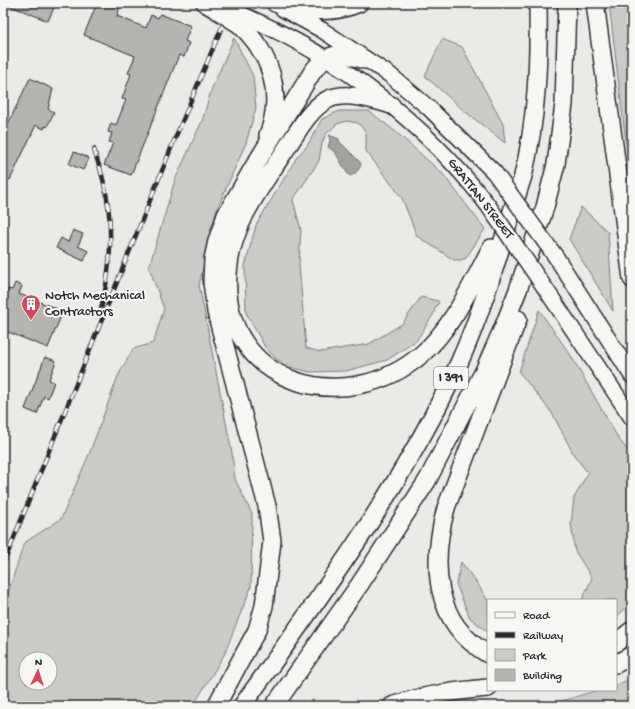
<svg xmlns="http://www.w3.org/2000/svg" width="635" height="709" font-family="'Gochi Hand',sans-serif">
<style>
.green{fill:#cacac7;stroke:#7a7a79;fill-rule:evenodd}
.water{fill:#a1a19e;stroke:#727270}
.building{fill:#b4b4b1;stroke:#2b2b2b}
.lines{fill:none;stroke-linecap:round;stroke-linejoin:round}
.major-casing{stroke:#2b2b2b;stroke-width:18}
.highway-casing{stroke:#2b2b2b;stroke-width:20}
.major{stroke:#f6f6f2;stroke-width:15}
.highway{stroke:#f6f6f2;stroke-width:17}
.rail-casing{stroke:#2b2b2b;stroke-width:4.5}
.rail{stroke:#f6f6f2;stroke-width:3;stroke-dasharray:9;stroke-linecap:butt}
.major-bridge-casing{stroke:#2b2b2b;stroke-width:18;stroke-linecap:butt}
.highway-bridge-casing{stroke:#2b2b2b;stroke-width:20;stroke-linecap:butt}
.major-bridge{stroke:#f6f6f2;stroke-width:15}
.highway-bridge{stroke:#f6f6f2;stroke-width:17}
.labels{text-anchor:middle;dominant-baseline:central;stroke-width:4;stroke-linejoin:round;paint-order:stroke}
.shield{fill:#f6f6f2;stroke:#686867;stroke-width:1}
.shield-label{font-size:13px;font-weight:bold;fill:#2b2b2b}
.street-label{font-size:14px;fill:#2b2b2b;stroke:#f6f6f2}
.poi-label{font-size:14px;fill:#2b2b2b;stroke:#f6f6f2;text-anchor:start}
</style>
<rect width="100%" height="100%" fill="#eaeae6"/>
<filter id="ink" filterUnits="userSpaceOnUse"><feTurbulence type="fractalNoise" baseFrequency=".025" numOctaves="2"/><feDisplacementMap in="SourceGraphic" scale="8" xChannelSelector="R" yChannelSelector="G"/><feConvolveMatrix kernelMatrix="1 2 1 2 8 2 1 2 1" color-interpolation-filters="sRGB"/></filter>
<g filter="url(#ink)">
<path class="green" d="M609 3H632V192Z
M234 38 253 76 256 108 246 143 217 209 199 285 232 453 235 479 252 514 251 587 224 655 193 706H3V609L24 543 61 519 90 452 118 376 133 349 153 343 164 309 149 267 175 180 202 121 212 88ZM26 659H50V683H26Z
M442 39 462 47 503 124 505 143 462 109 425 76Z
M339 111H369L396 132 442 173 485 229 466 258 461 260H454L417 236 402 198 366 151V132L358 123 347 121 337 124 326 134 322 143 319 161 293 200 301 230 299 264 306 348 320 352 369 344 402 324 421 297 438 301 439 303 436 306 433 315 416 341 387 360 346 371 310 372 290 367 276 359 265 347 246 313 245 266 256 225 297 157 307 146 322 119Z
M581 207 608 232 613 311 569 239Z
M539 310 570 354 618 438 632 456V603L616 617V600H582L592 578 575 551 571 524 574 498 588 473 574 455 552 413 519 372Z
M461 562 479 586 488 601V632L470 618 456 584Z
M632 678V706H521L555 703 598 690H616V685Z"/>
<path class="water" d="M329 135 339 139V141L361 163C361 169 355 174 350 176L347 173 335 152 328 147 330 141Z"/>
<path class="building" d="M3 3H56L48 21Z
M97 3H121L117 16 146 28 151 15 158 18 160 14 191 26 185 41 189 43 184 57 179 55 131 175 104 165 113 143 109 142 112 133 108 132 111 123 116 125 126 100 122 99 131 74 128 73 135 56 84 35Z
M30 78 53 89 48 109 54 112 47 127 45 126 44 129 36 125 10 180 3 177V134Z
M74 152 89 158 83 170 69 164Z
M73 230 83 234 78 246 88 251 84 261 56 248 61 238 68 242Z
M15 283 22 286 19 294 63 311 48 348 3 330V301L8 289 12 290Z
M45 357 56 361 49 380 54 382 48 398 44 396 37 414 25 409Z"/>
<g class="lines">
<g class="major-casing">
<path id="major" d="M283 9 322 30 390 75 429 108 494 172
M243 15C339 57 423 121 487 204
M556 257 632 376
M545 288 632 418"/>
</g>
<g class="highway-casing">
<path id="highway" d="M205 3 217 10
M275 3C303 11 332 15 359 3
M595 3 632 279
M239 24C271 53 284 94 268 135
M391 105C325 84 318 99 284 152 259 190 231 226 228 273 220 385 346 420 422 354 453 327 472 284 491 248
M616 643 632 630
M488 654C433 623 431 563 446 508L518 319
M616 664 632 655
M216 706 257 630 264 606 272 541 267 506 216 312 212 282 213 259 217 241 226 215 253 168 313 71C330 50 341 53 365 60
M242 706C319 598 404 484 459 363 486 303 503 238 523 176 537 119 539 62 538 3
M274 706 360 584 427 481 484 371 503 328 518 290 545 207 556 164 564 104 567 3
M392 706C423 695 455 691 488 688"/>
</g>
<use href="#major" class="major"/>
<use href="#highway" class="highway"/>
<g class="rail-casing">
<path id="rail" d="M94 149C97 161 102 172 104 184 114 224 111 270 101 309
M3 565 176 136 232 3"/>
</g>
<use href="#rail" class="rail"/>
<g class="major-bridge-casing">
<path id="major-bridge" d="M221 7 243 15
M494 172 556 257
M487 204 545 288"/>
</g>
<g class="highway-bridge-casing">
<path id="highway-bridge" d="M217 10 239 24"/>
</g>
<use href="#major-bridge" class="major-bridge"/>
<use href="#highway-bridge" class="highway-bridge"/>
</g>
</g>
<defs>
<g id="building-pin" transform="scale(1)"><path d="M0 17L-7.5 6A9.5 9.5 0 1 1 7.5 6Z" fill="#d1495b" stroke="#f6f6f2"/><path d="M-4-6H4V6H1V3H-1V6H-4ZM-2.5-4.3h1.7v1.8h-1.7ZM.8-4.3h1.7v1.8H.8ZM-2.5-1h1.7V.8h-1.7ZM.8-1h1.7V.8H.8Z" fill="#fff"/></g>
</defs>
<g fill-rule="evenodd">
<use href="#building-pin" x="31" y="304"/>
</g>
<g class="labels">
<rect class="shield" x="434" y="367" width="34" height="22" rx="3"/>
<g class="shield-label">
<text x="451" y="378">I 391</text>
</g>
<g class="street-label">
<text transform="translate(480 199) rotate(52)">GRATTAN STREET</text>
</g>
<g class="poi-label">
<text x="45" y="296">Notch Mechanical<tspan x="45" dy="16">Contractors</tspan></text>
</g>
</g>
<rect width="635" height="709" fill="none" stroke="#f6f6f2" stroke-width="16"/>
<rect x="8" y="8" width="619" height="693" fill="none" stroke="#2b2b2b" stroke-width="1.5" filter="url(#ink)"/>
<rect x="487" y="599" width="130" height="92" fill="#f6f6f2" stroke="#a5a5a2"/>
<rect x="495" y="612" width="20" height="6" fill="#f6f6f2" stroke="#a5a5a2"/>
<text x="523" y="619" font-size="12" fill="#2b2b2b">Road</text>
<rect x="495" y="632" width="20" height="6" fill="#2b2b2b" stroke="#a5a5a2"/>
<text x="523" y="639" font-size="12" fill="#2b2b2b">Railway</text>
<rect x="495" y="649" width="20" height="12" fill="#cacac7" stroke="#a5a5a2"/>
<text x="523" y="659" font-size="12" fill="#2b2b2b">Park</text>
<rect x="495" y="669" width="20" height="12" fill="#b4b4b1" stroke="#a5a5a2"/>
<text x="523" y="679" font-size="12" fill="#2b2b2b">Building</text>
<g transform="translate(38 671) rotate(4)"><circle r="19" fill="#f6f6f2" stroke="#a5a5a2"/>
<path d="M0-3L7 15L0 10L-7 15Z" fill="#d1495b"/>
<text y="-6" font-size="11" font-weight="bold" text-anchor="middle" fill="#2b2b2b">N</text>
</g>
</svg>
